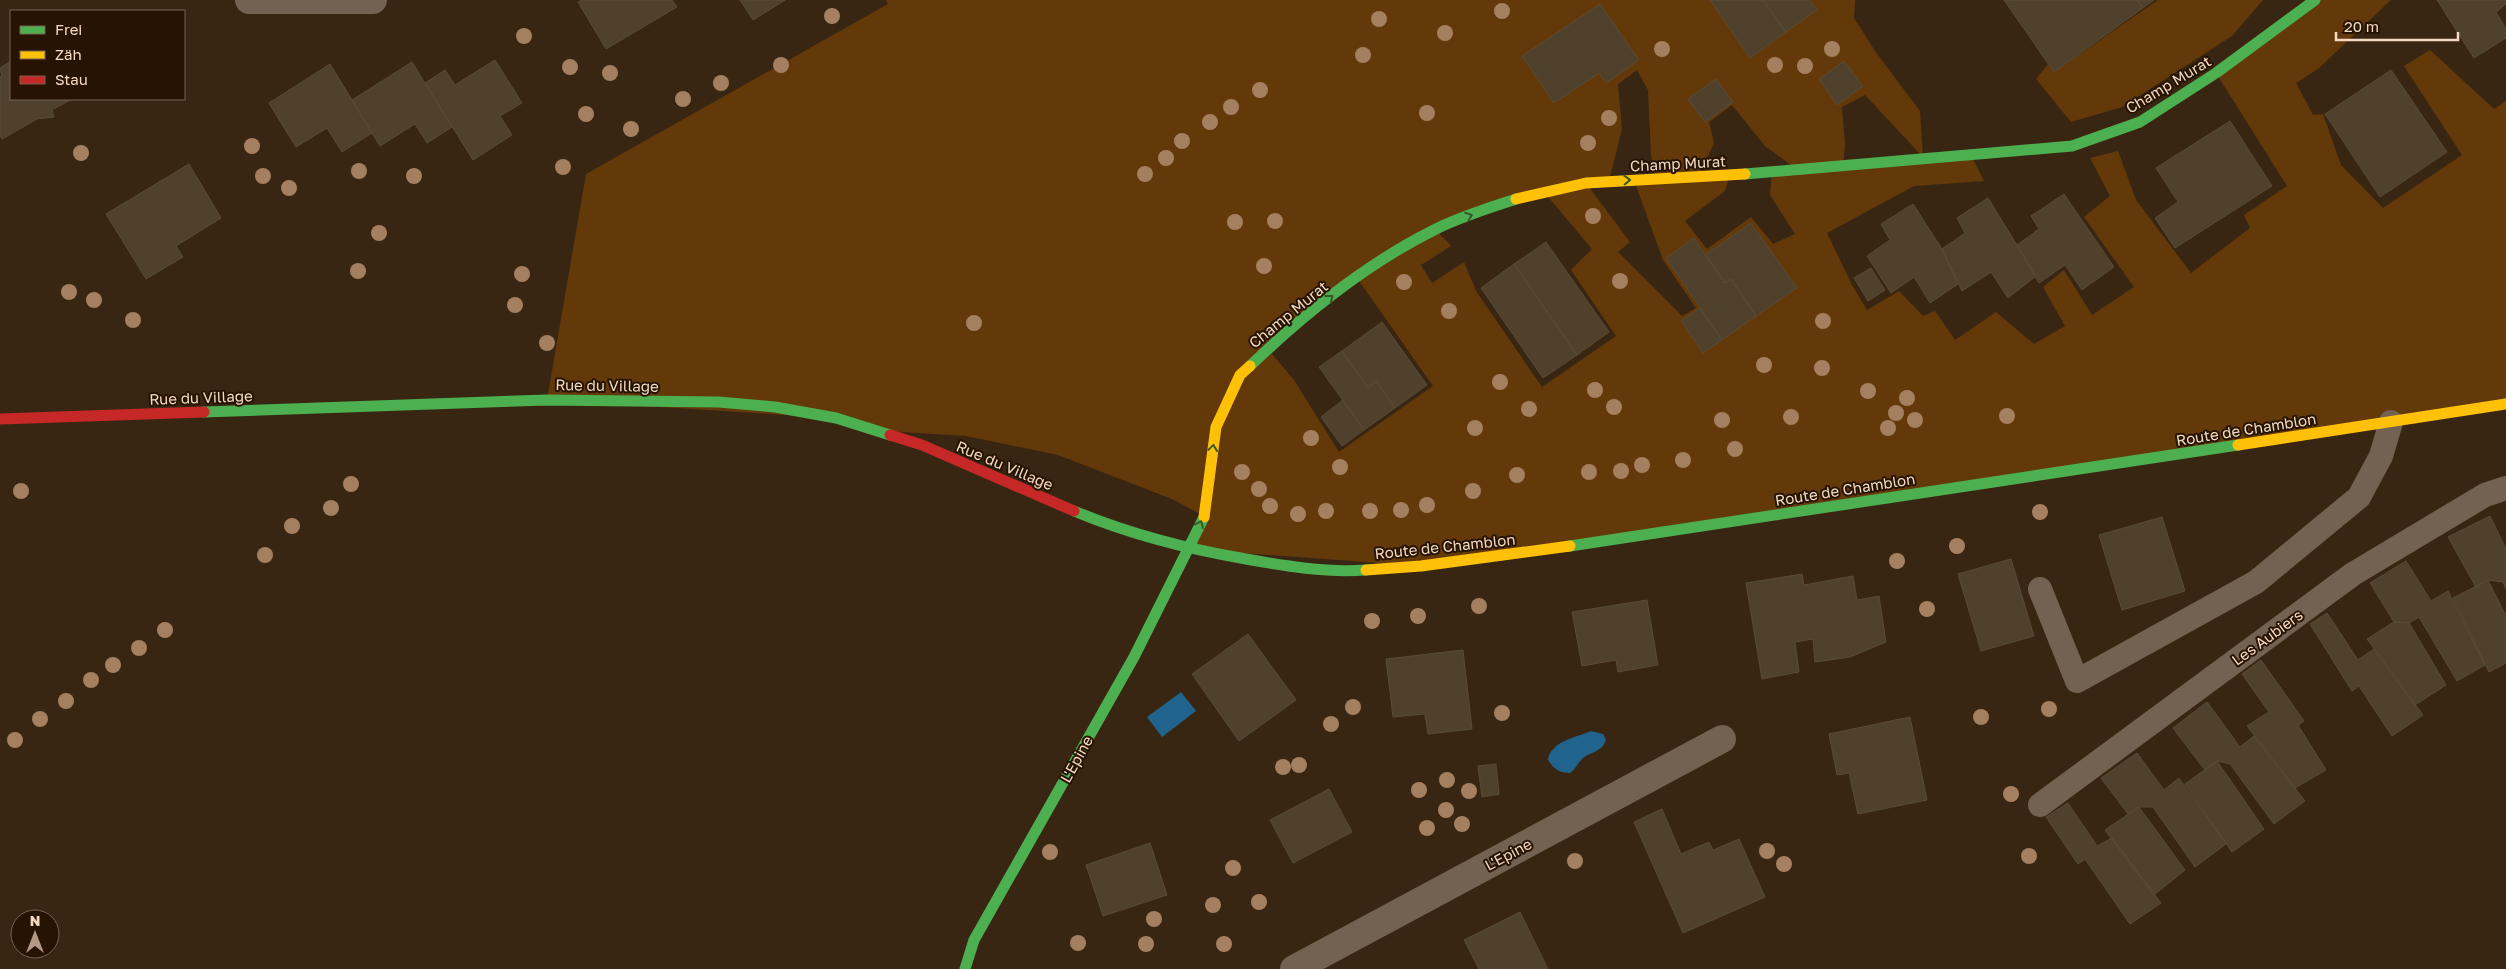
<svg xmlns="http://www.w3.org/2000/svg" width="2506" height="969" font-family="'Golos Text',sans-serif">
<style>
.green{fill:#64390a;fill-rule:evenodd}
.water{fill:#20648d}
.building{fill:#50412d;stroke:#5a4b37}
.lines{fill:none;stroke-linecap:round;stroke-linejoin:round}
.lane{stroke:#736251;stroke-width:24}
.street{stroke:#736251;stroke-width:28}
.fast{stroke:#4caf50;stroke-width:11}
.slow{stroke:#ffc107;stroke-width:11}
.jam{stroke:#c62828;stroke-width:11}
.tree{fill:#a58060}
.oneway{stroke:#375925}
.labels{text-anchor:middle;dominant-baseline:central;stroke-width:4;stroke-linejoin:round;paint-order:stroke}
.street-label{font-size:15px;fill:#f4d9c2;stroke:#261302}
</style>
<rect width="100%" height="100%" fill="#392612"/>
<path class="green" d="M886 0H1855L1854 18 1875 51 1920 111 1923 157 1970 153 1984 181 1914 186 1827 233 1852 285 1867 310 1899 291 1923 316 1935 311 1955 340 1996 312 2034 344 2065 326 2043 287 2064 270 2092 315 2134 287 2084 217 2110 196 2090 158 2118 151 2136 200 2191 273 2250 228 2244 215 2287 186 2216 73 2315 0H2391L2319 68 2296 83 2313 115 2323 114 2341 165 2383 208 2462 155 2404 66 2430 50 2494 109 2506 101V404L1421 566 1188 549 1204 516 1172 499 1058 455 966 436 870 430 836 418 547 400 586 174 888 4ZM1637 70 1648 90 1651 155 1656 179 1634 180 1663 260 1696 308 1682 316 1618 252 1630 242 1586 183 1609 181 1622 129 1618 84ZM1865 95 1923 157 1843 164 1845 145 1842 107ZM1732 105 1765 146 1795 168 1772 171 1770 195 1795 234 1773 244 1751 217 1707 249 1685 221 1725 191 1730 175 1698 177 1714 143 1709 122ZM1544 192 1592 249 1571 270 1616 336 1542 387 1476 291 1464 262 1432 283 1421 265 1451 246 1435 229ZM1357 278 1433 386 1339 452 1294 380 1267 348Z
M2158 0H2263L2232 36 2122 107 2071 122 2036 79 2048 64 2054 72Z"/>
<path class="water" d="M1181 692 1196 711 1162 737 1147 717Z
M1591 731 1603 734 1606 740C1601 754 1589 751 1581 760 1577 765 1575 769 1570 773 1559 773 1554 769 1548 760 1551 741 1575 738 1591 731Z"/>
<path class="building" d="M582 0H672L677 7 606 49 578 2Z
M740 0H785L753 20Z
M1710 0H1763L1786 32 1750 58Z
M1763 0H1810L1817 10 1786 32Z
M2004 0H2137L2143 8 2054 72Z
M2137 0H2154L2143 8Z
M2437 0H2506V4L2496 12 2506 29V38L2474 58Z
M1600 4 1639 60 1606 83 1599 73 1554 103 1522 56Z
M495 60 522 103 500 116 512 135 473 160 425 83 445 70 455 85Z
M11 61V99H72L52 110 54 117 37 119 2 139 0 135V77L2 76 0 68Z
M1844 61 1863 86 1837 105 1819 79Z
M412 62 452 127 427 143 415 124 380 146 352 100Z
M330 64 372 133 342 152 327 128 296 147 269 103Z
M2391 70 2447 152 2380 197 2325 114Z
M1716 79 1733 102 1705 122 1688 99Z
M2230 121 2272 186 2175 248 2155 218 2178 202 2156 168Z
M189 164 221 218 176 246 183 257 146 279 106 214Z
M2064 194 2114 267 2082 290 2065 265 2039 283 2017 245 2039 229 2031 216Z
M1988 198 2036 276 2008 298 1991 272 1962 291 1942 249 1965 233 1957 218Z
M1913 204 1942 249 1958 284 1930 303 1914 277 1891 293 1867 256 1890 240 1881 224Z
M1751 223 1797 288 1756 316 1731 279 1725 283 1705 255Z
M1694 238 1725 283 1731 279 1756 316 1722 340 1666 258Z
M1546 242 1609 332 1577 355 1514 264Z
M1514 264 1577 355 1543 378 1481 288Z
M1871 268 1885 290 1868 301 1854 278Z
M1700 308 1722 340 1703 353 1681 321Z
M1382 322 1427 385 1395 408 1376 381 1368 388 1342 351Z
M1342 351 1368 388 1376 381 1395 408 1364 430 1319 367Z
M1343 400 1364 430 1342 446 1321 417Z
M2490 516 2506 549V589L2503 582 2488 580 2476 587 2448 537Z
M2162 517 2185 591 2122 610 2099 535Z
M2011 559 2034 636 1981 651 1958 574Z
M2406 561 2431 601 2448 591 2485 665 2457 681 2419 617 2409 623 2394 622 2370 583Z
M1802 574 1804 585 1853 576 1857 600 1879 596 1886 642 1850 657 1815 662 1813 639 1795 642 1799 672 1762 679 1746 583Z
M2488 580 2506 616V663L2489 672 2453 598Z
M1647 600 1658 665 1618 672 1616 660 1582 666 1572 612Z
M2327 613 2358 660 2374 649 2423 715 2392 736 2359 686 2352 691 2310 624Z
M2394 622 2409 623 2446 685 2415 705 2367 639Z
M1248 634 1296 700 1239 741 1192 674Z
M1463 650 1472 729 1428 734 1425 714 1393 717 1386 659Z
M2261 660 2304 721 2298 725 2326 770 2295 788 2247 726 2269 712 2242 674Z
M2207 702 2240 747 2254 736 2305 801 2274 824 2230 764 2217 761 2205 770 2173 728Z
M1910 717 1927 800 1858 814 1849 773 1837 775 1829 734Z
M2137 753 2164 790 2179 778 2226 844 2195 867 2153 807H2139L2128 814 2101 778Z
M2217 761 2264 829 2232 852 2185 784Z
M1496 764 1499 794 1482 797 1478 766Z
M1329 789 1352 832 1293 863 1270 820Z
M2068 803 2097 846 2112 838 2161 903 2130 924 2085 859 2078 864 2046 817Z
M2139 807 2185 870 2154 895 2105 830Z
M1662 809 1681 854 1709 842 1713 850 1739 839 1765 897 1683 933 1634 822Z
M1150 843 1167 895 1103 916 1086 865Z
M1520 912 1548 969H1479L1464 940Z"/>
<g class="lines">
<path class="lane" d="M2040 589 2077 681 2256 582 2359 497 2381 456 2391 422
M2040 805 2353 574 2485 495 2506 488"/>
<path class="street" d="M249 0H373
M1294 969 1722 739"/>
<path class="fast" d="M1745 174 2072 146 2140 122 2216 73 2315 0
M1250 366C1304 314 1366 264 1434 230 1459 217 1489 208 1516 199
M204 412 547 400 719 402 775 407 836 418 890 435
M1074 511C1129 534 1187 549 1246 559 1285 566 1326 573 1366 570
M1570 546 2238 445
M965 969 974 940 1134 657 1204 517"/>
<path class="slow" d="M1516 199 1586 183 1745 174
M2238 445 2506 404
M1204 517 1216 427 1240 375 1250 366
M1366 570 1421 566 1570 546"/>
<path class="jam" d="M0 419 204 412
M890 435 922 445 1074 511"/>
</g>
<g class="tree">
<circle cx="1502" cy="11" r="8"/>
<circle cx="832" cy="16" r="8"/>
<circle cx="1379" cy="19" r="8"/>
<circle cx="1445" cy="33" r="8"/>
<circle cx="524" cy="36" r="8"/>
<circle cx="1662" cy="49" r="8"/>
<circle cx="1832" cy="49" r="8"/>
<circle cx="1363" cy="55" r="8"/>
<circle cx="781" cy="65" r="8"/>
<circle cx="1775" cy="65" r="8"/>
<circle cx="1805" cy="66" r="8"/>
<circle cx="570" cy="67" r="8"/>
<circle cx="610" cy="73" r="8"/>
<circle cx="721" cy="83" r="8"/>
<circle cx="1260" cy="90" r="8"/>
<circle cx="683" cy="99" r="8"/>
<circle cx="1231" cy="107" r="8"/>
<circle cx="1427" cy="113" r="8"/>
<circle cx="586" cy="114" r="8"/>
<circle cx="1609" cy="118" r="8"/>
<circle cx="1210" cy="122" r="8"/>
<circle cx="631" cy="129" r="8"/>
<circle cx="1182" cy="141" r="8"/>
<circle cx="1588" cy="143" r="8"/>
<circle cx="252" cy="146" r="8"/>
<circle cx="81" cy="153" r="8"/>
<circle cx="1166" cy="158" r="8"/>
<circle cx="563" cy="167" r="8"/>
<circle cx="359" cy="171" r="8"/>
<circle cx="1145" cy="174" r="8"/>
<circle cx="263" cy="176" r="8"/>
<circle cx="414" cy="176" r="8"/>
<circle cx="289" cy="188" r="8"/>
<circle cx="1593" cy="216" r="8"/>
<circle cx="1275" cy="221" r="8"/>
<circle cx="1235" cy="222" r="8"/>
<circle cx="379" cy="233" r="8"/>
<circle cx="1264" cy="266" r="8"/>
<circle cx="358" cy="271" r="8"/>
<circle cx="522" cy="274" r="8"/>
<circle cx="1620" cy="281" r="8"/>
<circle cx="1404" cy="282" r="8"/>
<circle cx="69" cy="292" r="8"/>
<circle cx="94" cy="300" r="8"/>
<circle cx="515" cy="305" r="8"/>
<circle cx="1449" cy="311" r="8"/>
<circle cx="133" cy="320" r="8"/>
<circle cx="1823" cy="321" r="8"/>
<circle cx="974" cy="323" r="8"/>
<circle cx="547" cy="343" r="8"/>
<circle cx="1764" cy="365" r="8"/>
<circle cx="1822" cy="368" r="8"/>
<circle cx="1500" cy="382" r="8"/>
<circle cx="1595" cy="390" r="8"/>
<circle cx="1868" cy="391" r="8"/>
<circle cx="1907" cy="398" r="8"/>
<circle cx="1614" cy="407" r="8"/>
<circle cx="1529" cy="409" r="8"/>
<circle cx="1896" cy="413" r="8"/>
<circle cx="2007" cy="416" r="8"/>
<circle cx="1791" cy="417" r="8"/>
<circle cx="1722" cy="420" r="8"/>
<circle cx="1915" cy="420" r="8"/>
<circle cx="1475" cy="428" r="8"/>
<circle cx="1888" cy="428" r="8"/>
<circle cx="1311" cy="438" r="8"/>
<circle cx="1735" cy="449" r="8"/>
<circle cx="1683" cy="460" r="8"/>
<circle cx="1642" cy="465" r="8"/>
<circle cx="1340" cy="467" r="8"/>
<circle cx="1621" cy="471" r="8"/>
<circle cx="1242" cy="472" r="8"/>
<circle cx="1589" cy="472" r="8"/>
<circle cx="1517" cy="475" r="8"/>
<circle cx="351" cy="484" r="8"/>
<circle cx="1259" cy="489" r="8"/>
<circle cx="21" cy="491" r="8"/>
<circle cx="1473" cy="491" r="8"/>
<circle cx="1427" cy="505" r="8"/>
<circle cx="1270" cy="506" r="8"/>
<circle cx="331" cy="508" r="8"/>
<circle cx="1401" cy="510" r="8"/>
<circle cx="1326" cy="511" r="8"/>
<circle cx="1370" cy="511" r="8"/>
<circle cx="2040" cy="512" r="8"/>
<circle cx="1298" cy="514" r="8"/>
<circle cx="292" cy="526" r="8"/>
<circle cx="1957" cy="546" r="8"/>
<circle cx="265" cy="555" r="8"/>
<circle cx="1897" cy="561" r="8"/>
<circle cx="1479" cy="606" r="8"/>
<circle cx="1927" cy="609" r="8"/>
<circle cx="1418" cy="616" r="8"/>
<circle cx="1372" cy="621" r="8"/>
<circle cx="165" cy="630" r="8"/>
<circle cx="139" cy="648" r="8"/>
<circle cx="113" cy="665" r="8"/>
<circle cx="91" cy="680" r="8"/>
<circle cx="66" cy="701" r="8"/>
<circle cx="1353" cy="707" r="8"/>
<circle cx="2049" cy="709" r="8"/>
<circle cx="1502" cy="713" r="8"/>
<circle cx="1981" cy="717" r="8"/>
<circle cx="40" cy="719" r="8"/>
<circle cx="1331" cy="724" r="8"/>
<circle cx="15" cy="740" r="8"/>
<circle cx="1299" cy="765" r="8"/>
<circle cx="1283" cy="767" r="8"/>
<circle cx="1447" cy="780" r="8"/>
<circle cx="1419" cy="790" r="8"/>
<circle cx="1469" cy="791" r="8"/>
<circle cx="2011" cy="794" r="8"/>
<circle cx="1446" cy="810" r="8"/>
<circle cx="1462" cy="824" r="8"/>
<circle cx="1427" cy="828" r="8"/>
<circle cx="1767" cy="851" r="8"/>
<circle cx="1050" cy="852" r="8"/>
<circle cx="2029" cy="856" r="8"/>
<circle cx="1575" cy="861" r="8"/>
<circle cx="1784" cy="864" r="8"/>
<circle cx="1233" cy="868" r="8"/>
<circle cx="1259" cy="902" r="8"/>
<circle cx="1213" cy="905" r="8"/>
<circle cx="1154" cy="919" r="8"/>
<circle cx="1078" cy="943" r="8"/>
<circle cx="1146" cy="944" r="8"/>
<circle cx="1224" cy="944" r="8"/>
</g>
<defs><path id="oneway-chevron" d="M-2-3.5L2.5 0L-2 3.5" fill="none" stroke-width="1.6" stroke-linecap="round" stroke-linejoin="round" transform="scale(1.25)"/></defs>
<g class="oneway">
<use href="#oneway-chevron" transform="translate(1627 180) rotate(-2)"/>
<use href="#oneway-chevron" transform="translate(1469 216) rotate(-21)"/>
<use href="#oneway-chevron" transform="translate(1330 298) rotate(-38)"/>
<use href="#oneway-chevron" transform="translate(1213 448) rotate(-82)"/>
<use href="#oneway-chevron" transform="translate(1200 524) rotate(-64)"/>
</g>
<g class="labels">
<g class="street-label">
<text transform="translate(2168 84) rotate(-31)">Champ Murat</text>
<text transform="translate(1678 163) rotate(-3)">Champ Murat</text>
<text transform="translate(1288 314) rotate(-39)">Champ Murat</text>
<text transform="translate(607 385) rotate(1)">Rue du Village</text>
<text transform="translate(201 397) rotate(-2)">Rue du Village</text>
<text transform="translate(2246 429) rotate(-9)">Route de Chamblon</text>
<text transform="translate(1005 465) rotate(23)">Rue du Village</text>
<text transform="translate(1845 489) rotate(-9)">Route de Chamblon</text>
<text transform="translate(1445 546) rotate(-6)">Route de Chamblon</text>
<text transform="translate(2267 637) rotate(-36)">Les Aubiers</text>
<text transform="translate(1076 759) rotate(-61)">L'Epine</text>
<text transform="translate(1508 854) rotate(-28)">L'Epine</text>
</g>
</g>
<rect x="10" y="10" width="175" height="90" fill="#261302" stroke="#78624f"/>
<rect x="20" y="26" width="25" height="8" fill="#4caf50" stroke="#78624f"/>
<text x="55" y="35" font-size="15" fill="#f4d9c2">Frei</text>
<rect x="20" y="51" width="25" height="8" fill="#ffc107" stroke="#78624f"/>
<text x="55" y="60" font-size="15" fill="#f4d9c2">Zäh</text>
<rect x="20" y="76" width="25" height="8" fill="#c62828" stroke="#78624f"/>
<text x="55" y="85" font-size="15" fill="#f4d9c2">Stau</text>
<g transform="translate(35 934)"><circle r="24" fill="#261302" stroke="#78624f"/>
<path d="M0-4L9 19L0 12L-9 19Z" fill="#b39a84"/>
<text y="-8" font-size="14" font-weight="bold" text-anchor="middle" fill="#f4d9c2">N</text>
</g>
<path d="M2336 32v8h122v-8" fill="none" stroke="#f4d9c2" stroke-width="2.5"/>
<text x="2344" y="32" font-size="15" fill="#f4d9c2" stroke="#261302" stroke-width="4" paint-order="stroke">20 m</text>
</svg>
